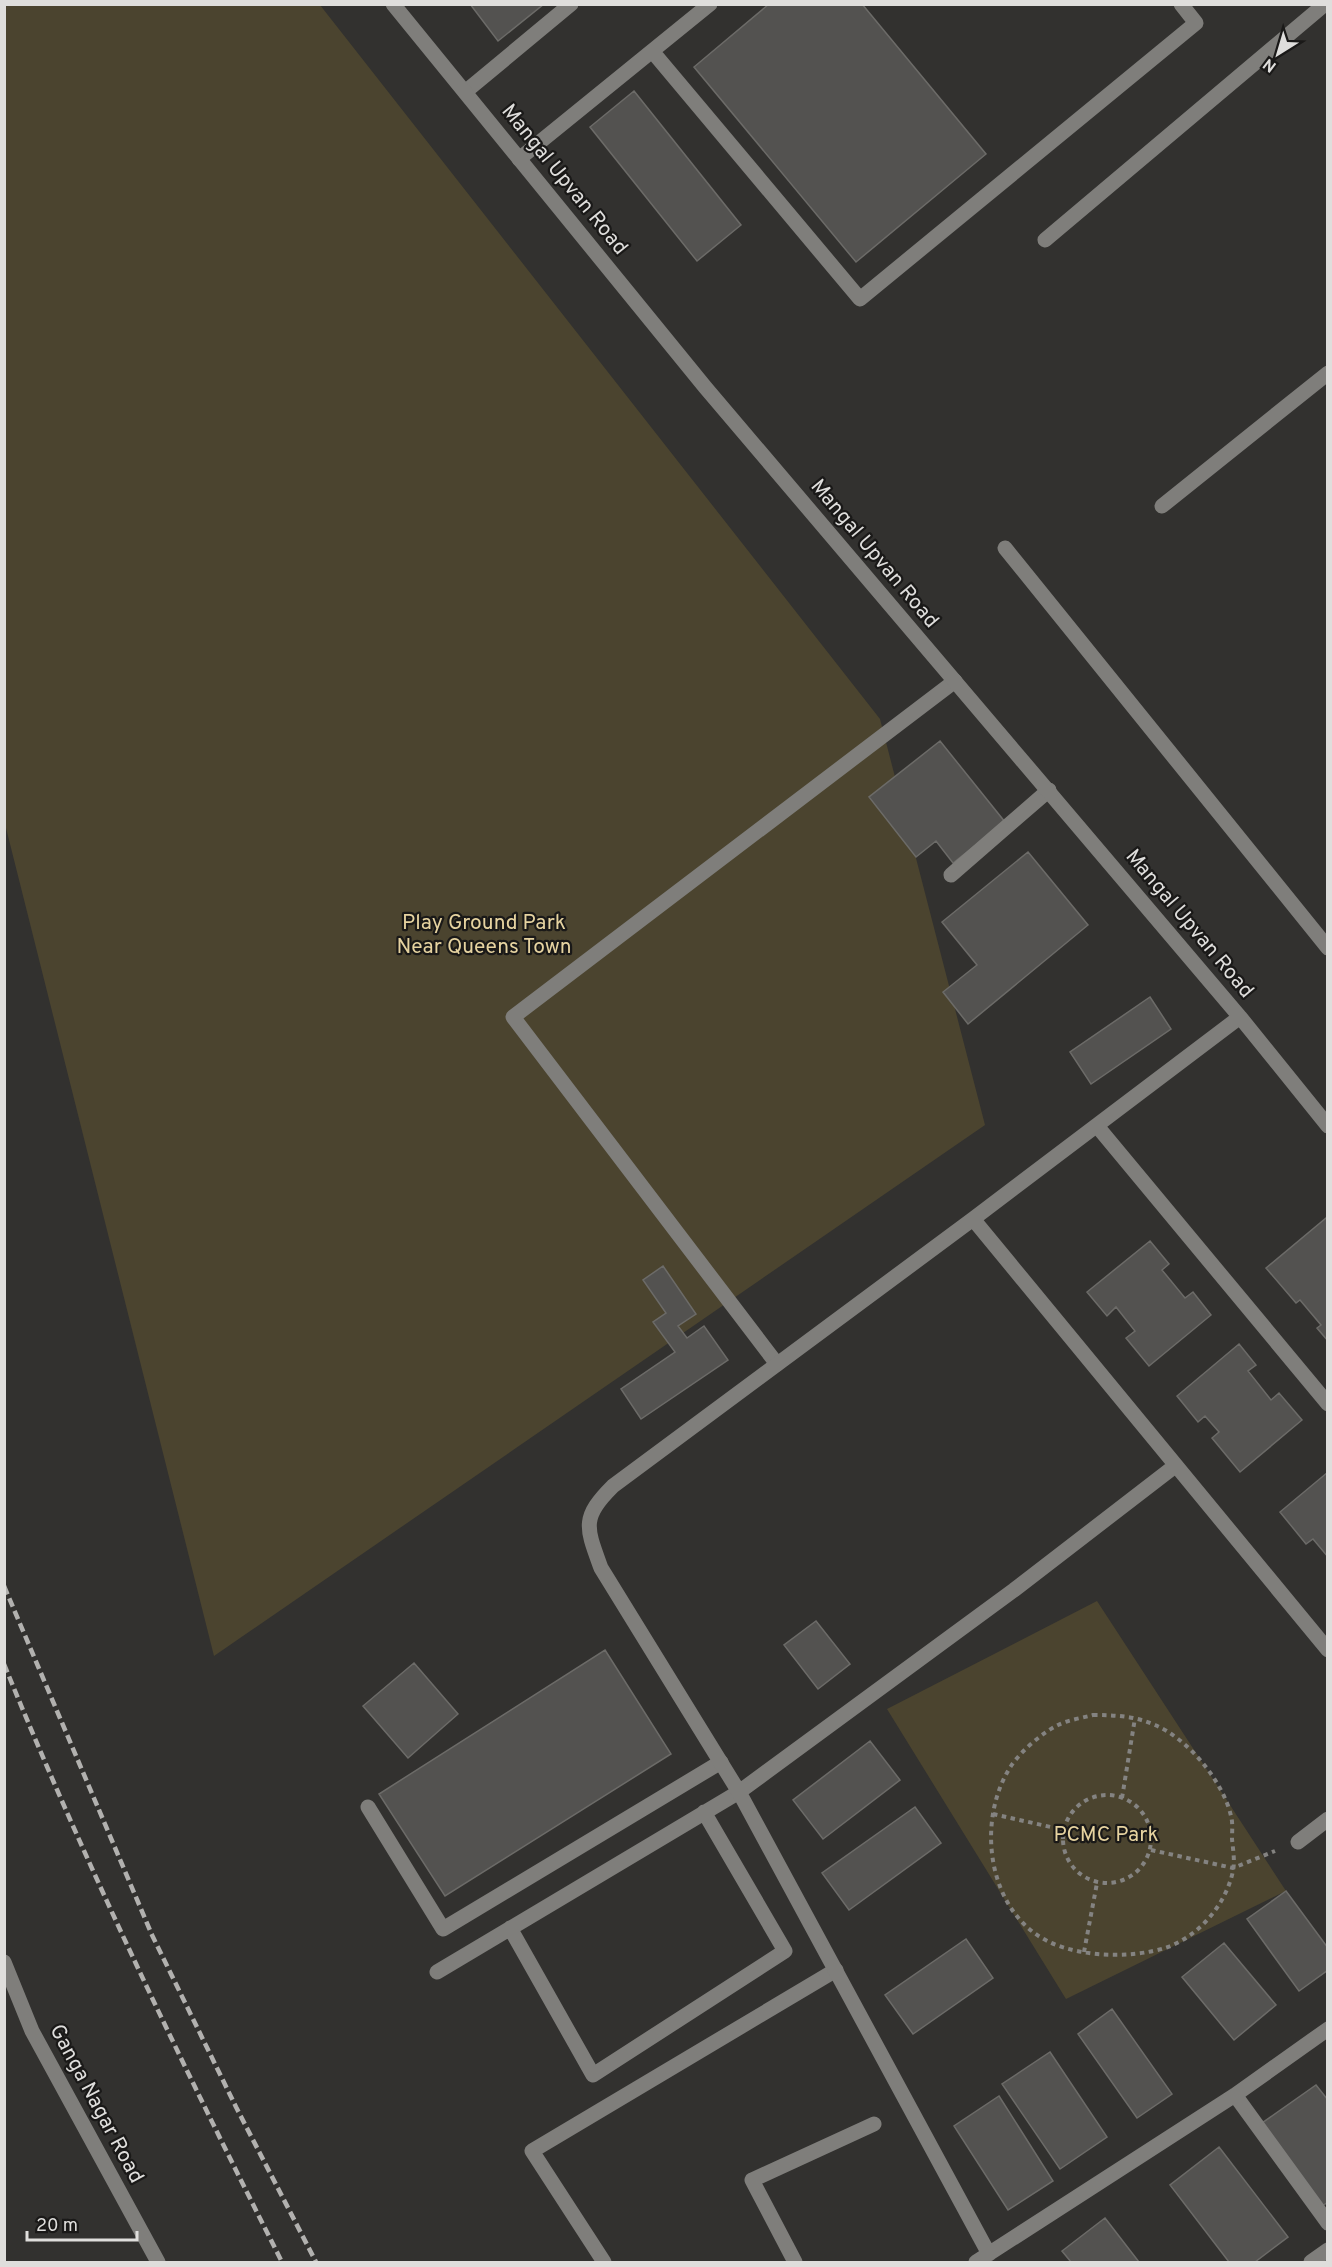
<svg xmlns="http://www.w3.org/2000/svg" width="1332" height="2267" font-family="Overpass,sans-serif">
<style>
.green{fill:#4b442f}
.building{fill:#535250;stroke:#6c6b68;stroke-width:1.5}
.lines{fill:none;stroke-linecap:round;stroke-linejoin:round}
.path{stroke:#848381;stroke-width:4;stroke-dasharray:4.5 4.5;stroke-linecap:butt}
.service{stroke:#7f7e7b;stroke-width:15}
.minor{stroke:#7f7e7b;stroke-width:15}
.secondary{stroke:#7f7e7b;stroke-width:15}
.rail{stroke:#b2b1af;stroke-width:4.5;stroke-dasharray:9 4.5;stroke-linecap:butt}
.labels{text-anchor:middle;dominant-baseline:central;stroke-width:4.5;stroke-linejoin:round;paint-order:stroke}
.street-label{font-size:21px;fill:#dfdedc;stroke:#1a1918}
.park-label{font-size:21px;fill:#e6d3a0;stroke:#1a1918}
</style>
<rect width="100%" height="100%" fill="#32312f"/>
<path class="green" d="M4 5H320L880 719 985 1125 214 1656 5 824Z
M1097 1601 1286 1891 1066 1999 887 1709Z"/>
<path class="building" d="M470 4H544L498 41Z
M769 4H862L986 154 856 262 694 67Z
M634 91 741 225 697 261 590 127Z
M940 741 1005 822 953 863 936 841 916 857 869 797Z
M1028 852 1088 925 968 1024 943 992 977 965 942 922Z
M1150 997 1171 1029 1091 1084 1070 1052Z
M1326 1218 1328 1220V1341L1317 1328 1321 1325 1300 1300 1296 1303 1266 1268Z
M1150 1241 1169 1264 1162 1270 1185 1298 1193 1292 1211 1315 1149 1366 1126 1338 1135 1331 1116 1307 1107 1316 1087 1292Z
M663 1266 696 1314 678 1326 687 1338 704 1326 728 1360 641 1419 621 1389 675 1352 653 1322 666 1313 643 1280Z
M1239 1344 1256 1365 1248 1371 1271 1400 1279 1393 1302 1420 1240 1472 1212 1438 1219 1432 1205 1416 1198 1422 1177 1396Z
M1328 1472V1557L1313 1539 1306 1544 1280 1512Z
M816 1621 850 1664 818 1689 784 1645Z
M605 1650 671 1754 445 1896 379 1794Z
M414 1663 458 1714 408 1758 363 1706Z
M870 1741 900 1780 823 1839 793 1800Z
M915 1807 941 1843 849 1910 822 1873Z
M1286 1891 1328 1948V1970L1299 1991 1247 1919Z
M966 1939 993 1978 913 2034 885 1995Z
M1224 1943 1276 2005 1234 2040 1182 1977Z
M1112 2009 1172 2094 1137 2118 1078 2034Z
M1050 2052 1107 2137 1060 2169 1002 2084Z
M1316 2085 1328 2100V2202L1322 2206 1262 2123Z
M999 2096 1053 2181 1008 2210 954 2126Z
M1219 2147 1288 2237 1255 2262H1229L1170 2185Z
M1105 2218 1139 2262H1071L1062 2251Z"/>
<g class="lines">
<path class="path" d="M1093 1715C1115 1715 1135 1716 1155 1725 1188 1739 1223 1781 1231 1816 1233 1823 1232 1832 1232 1839 1233 1849 1235 1861 1233 1871 1226 1904 1200 1935 1168 1947 1129 1960 1066 1958 1033 1932 985 1895 979 1815 1011 1766 1021 1751 1042 1733 1058 1725 1068 1720 1082 1718 1093 1715Z
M1063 1839a44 44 0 1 1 88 0a44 44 0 1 1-88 0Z
M1122 1798 1135 1718
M993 1814 1064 1830
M1151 1850 1233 1868 1275 1851
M1084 1952 1097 1883"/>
<path class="service" d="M652 51 860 299 1196 23 1181 4
M465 92 571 4
M519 159 710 4
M1045 240 1325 4
M1162 506 1328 373
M1005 548 1328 948
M951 875 1049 790
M777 1364 513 1017 955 681
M368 1807 443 1929 721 1762
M510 1928 593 2075 785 1951 704 1812
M437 1972 739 1792
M604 2262 532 2151 836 1970
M795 2262 752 2180 874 2124"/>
<path class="minor" d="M393 4 705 387 1240 1017 1328 1126
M1097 1126 1328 1404
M973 1219 1328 1650
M739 1792 1014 1590 1175 1466
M1298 1842 1328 1819
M1235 2095 1328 2223
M989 2254 739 1792 601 1568C586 1527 581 1518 613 1486L973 1219 1240 1017
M976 2262 1235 2095 1328 2029
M1311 2262 1328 2250"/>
<path class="secondary" d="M4 1962 32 2031 158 2262"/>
<path class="rail" d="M4 1586 152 1935 236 2107 316 2262
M4 1664C87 1868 183 2066 282 2262"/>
</g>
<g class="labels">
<g class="street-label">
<text transform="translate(564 180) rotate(51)">Mangal Upvan Road</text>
<text transform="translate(874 554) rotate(50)">Mangal Upvan Road</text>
<text transform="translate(1189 924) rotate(50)">Mangal Upvan Road</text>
<text transform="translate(96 2104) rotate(62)">Ganga Nagar Road</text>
</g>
<g class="park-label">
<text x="484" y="923">Play Ground Park<tspan x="484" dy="24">Near Queens Town</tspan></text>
<text x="1106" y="1835">PCMC Park</text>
</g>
</g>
<rect width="1332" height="2267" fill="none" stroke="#dfdedc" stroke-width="12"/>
<g transform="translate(1278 54) rotate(217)" stroke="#1a1918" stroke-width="4.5" paint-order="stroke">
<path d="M0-4.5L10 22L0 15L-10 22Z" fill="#dfdedc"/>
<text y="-9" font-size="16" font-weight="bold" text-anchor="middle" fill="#dfdedc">N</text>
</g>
<path d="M27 2231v9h110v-9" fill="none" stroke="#dfdedc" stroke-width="3"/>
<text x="36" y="2231" font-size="18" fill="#dfdedc" stroke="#1a1918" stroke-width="4.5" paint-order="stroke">20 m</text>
</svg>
